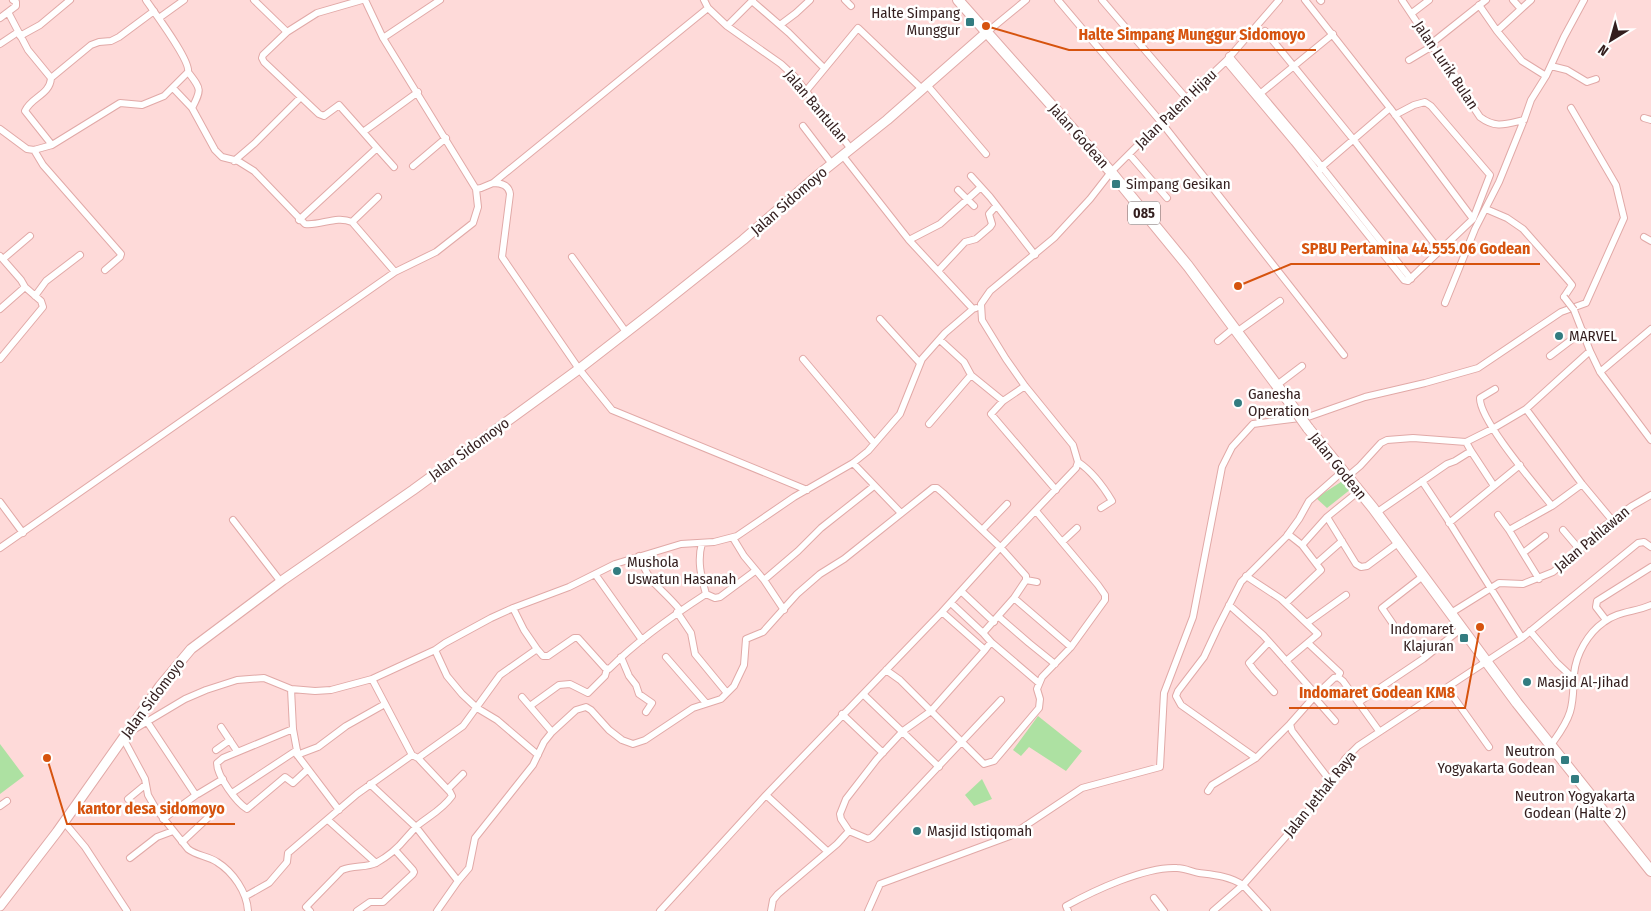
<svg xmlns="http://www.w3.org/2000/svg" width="1651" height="911" font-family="'Fira Sans Condensed',sans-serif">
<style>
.green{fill:#ade1a2}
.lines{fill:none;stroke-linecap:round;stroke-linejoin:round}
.minor-casing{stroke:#e1a9a7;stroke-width:8}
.secondary-casing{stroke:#e1a9a7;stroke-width:11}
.primary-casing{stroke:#e1a9a7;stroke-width:12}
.minor{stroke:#fff;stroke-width:6}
.secondary{stroke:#fff;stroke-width:9}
.primary{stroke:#fff;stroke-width:10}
.minor-bridge-casing{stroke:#e1a9a7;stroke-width:8;stroke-linecap:butt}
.primary-bridge-casing{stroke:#e1a9a7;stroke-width:12;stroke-linecap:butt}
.minor-bridge{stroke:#fff;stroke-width:6}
.primary-bridge{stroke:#fff;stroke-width:10}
.poi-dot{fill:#337c80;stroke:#fff;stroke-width:2}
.labels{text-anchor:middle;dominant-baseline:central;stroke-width:5;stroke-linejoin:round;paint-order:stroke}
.shield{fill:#fff;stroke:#706262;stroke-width:1}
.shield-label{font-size:14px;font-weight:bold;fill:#331e1e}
.poi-label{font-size:15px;fill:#331e1e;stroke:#fff;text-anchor:start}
.street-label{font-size:15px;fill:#331e1e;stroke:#fff}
.leader{fill:none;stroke:#d6530e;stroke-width:2}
.callout-dot{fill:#d6530e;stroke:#fff;stroke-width:2}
.callout-label{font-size:16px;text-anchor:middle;font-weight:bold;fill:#d6530e;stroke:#fff;stroke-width:5;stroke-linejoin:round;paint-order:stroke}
</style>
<rect width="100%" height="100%" fill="#fedad9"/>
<path class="green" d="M1344 480 1351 489 1327 508 1316 498Z
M1038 716 1082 751 1066 771 1029 747 1021 756 1013 750Z
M0 744 24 776 0 794Z
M982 779 992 799 974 806 965 795Z"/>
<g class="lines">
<g class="minor-casing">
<path id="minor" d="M146 0C154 12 191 61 188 72
M254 0 287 32 317 13 362 0
M365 0 383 38 476 189
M704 0 708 8 727 26 781 64 795 77 851 149
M845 0 851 6
M1058 0 1161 122 1344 355
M1102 0 1186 98
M1320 0 1321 1
M1402 0 1480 117C1496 129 1506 124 1524 120
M1513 0 1521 9 1531 0
M752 1 789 33 824 68
M1479 5 1497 31 1522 61 1546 76
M8 12 28 50 51 78
M1412 13 1429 0
M0 18 16 6V2L13 0
M159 18 184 0
M780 25 796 13 810 0
M727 26 753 0
M1265 31 1353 139 1440 251
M1497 31 1521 9
M287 32 263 55 262 58 264 62 319 114 324 116 339 105 363 132
M986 33 1026 0
M20 36 40 25 70 0
M383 38 440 0
M1432 43 1486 0
M0 44 18 32
M1229 56 1318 162 1411 279
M1409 60 1434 45
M1226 61 1294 142 1404 280 1408 281 1473 219 1390 108 1305 0
M1551 66 1567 70 1587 82 1596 79
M188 72C201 89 202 89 192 108
M51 78 91 45 99 42 111 41 119 37 154 11
M51 78C50 95 31 97 25 111L52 145
M927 85 986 154
M173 88 192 108 215 150 222 157 238 161 254 171 305 224C321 226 336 215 352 222L395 272
M806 91 858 28 922 89
M1261 93 1333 34
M1395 115 1414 105 1425 102 1431 106 1490 175 1473 219
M1644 118 1651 120
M803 126 832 164
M0 129 27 149 34 150 52 145 120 103 142 105 164 96 188 72
M377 148 394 167
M34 150 43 165 121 254 120 257 105 270
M1129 154 1167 198
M843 156 909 240 973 309 976 308
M234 161 255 143 301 97
M413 166 446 138
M1318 170 1390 108
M971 176 990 197 1035 255
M493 183C501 183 509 185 510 194L502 257 579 369 612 410 807 490
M958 190 974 206
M1486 209 1507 218 1523 229 1568 280 1572 285 1564 297
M299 220 377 148 363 132 418 92
M352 222 378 197
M1644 237 1651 241
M909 240 940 224 981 187
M0 256 21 280 25 287 0 309
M572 257 626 332
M3 259 30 236
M938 271 965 242 976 239 990 227 992 224 989 214 996 206
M35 296 46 281 80 255
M1445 303 1475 229 1499 182 1524 120 1531 100 1546 76 1564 37 1584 0
M1574 310 1590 351 1600 372 1651 440
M880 319 920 363
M1238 331 1280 301
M1218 341 1235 327
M1550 356 1583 331
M0 359 43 307 41 301 25 287
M803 359 874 443
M1600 372 1651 329
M971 375 1003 401
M1277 385 1302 366
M1025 386 1003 401 991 414 1056 490
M1495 389 1480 398C1479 420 1537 487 1552 506
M1526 409 1582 484 1612 520
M929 424 971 375 964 362 940 340
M1466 442 1471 451 1494 486
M1078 462C1093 472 1103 486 1112 501L1101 508
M853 463 901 513
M1347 477 1360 466 1381 443 1387 440 1413 438 1466 442 1494 428 1526 409 1590 351
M1422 481 1446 517 1522 638
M0 502 23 533
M1376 513 1447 464 1455 461 1471 451
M1498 515 1509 530 1552 506 1582 484
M1327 517 1356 564 1361 567 1367 566 1398 543
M233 520 281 582
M1449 523 1520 465
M982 530 1007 504
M1509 530 1523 553
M1563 530 1580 550
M733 538 744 556 764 580 784 610
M1062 542 1077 528
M1302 545 1327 517 1359 491
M0 548 395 272 436 252 473 223 478 207 476 189 481 188 493 183 708 8
M639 556C643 566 648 577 655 584 664 593 672 600 680 610
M1317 563 1342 541
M595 574 642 640
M1246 576 1281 599 1318 634 1286 661
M1539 579 1523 553 1545 536
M764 580 798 551 821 528 874 486
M1026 580 1037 582
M961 591 994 622
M706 594 715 598 720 597 755 571
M951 603 983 633
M1286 603 1321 570 1302 545 1288 534
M1229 605 1263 635 1312 690 1314 697 1335 721
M513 608 524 630 537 649
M677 612 691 633 695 654 727 693
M1451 613 1499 583 1523 584 1553 572 1580 550 1600 529 1632 506 1651 495
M999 617 1029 643 1055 664
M1606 620 1596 607 1597 601 1651 567
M1307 623 1346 595
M1393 624 1382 608 1423 576
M1530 631 1557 663 1574 679
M991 642 1039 683
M1269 642 1249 663 1254 670 1274 692
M1308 643 1340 673 1338 677
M435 650 447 676 462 694 477 708 497 720 538 755
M985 650 991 642 983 633 1014 598
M621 657 629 676 636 685 639 694 652 703 646 712
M666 657 706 703
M886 670 900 680 984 764 994 761 1039 708 1040 699 1037 689 1042 677 1071 647 1105 600V595L1098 585 1036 511
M372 679 412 755
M1447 688 1489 747
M291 689 293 729 298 756 339 810
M863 694 939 767
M522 697 552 732
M1359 702 1423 659 1462 628
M530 706 559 685 570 684 588 693 605 676 607 669
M842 714 883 753
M146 720 195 794H198L223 779
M221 727 237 751
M293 729 223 758 217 763C217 776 236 802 247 809L285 777 293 783 307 770
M128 733 185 699 206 690 237 680 264 678 291 689 315 691 331 690 372 679 435 650 445 643 491 618 513 608 569 587 615 564 681 544 714 542 737 536 794 497 853 463 868 451 900 414 922 359 945 333 973 309
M123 738 145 779 148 795 156 809 188 849C197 856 208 856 217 862 233 872 247 892 248 911
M1551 745C1558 735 1566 725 1570 712 1574 699 1573 687 1574 674 1576 654 1588 633 1604 622 1618 611 1636 612 1651 605
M216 750 230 740
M297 755 318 747 346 726 385 704
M1256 758 1181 705 1176 696 1178 691 1204 657 1218 627 1241 582 1286 537 1299 519 1309 501 1343 471
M1331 782 1292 731 1290 724 1314 697 1334 678 1338 677 1343 681 1379 731
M370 784 416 827 458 881
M448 789 463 774
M1208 791 1212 785 1256 758 1290 724
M232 793 297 750
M766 795 827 851
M128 799 145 785
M0 806 7 801
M163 819 196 795
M328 820 376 863
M64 822 85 847 127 911
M849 831 841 819 840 814 846 799 877 759 903 731 931 711 985 650 942 612
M182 842 215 811
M130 858 157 837 173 831
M246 896 269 883 287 862 288 853 357 794 412 755 418 758 463 726 500 675 537 649 543 656H548L574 638H578L605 668 609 669C638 640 672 616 706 594 701 576 697 561 702 543
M1154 898 1164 911
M310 911 306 907 342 870C353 865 366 868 376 863 387 857 398 848 406 838 410 834 413 830 417 826 429 816 442 810 452 796L450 792 418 758
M357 911 370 902H383L413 874 414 872 413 870 395 850
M437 911 458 881 469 868 475 838 533 765 544 742 552 732 576 710 586 707 591 710 609 730 622 740 633 744 645 740 693 708 721 699 734 686 744 665 746 639 763 632 797 594 820 574 844 559 933 488H937L943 493 1001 548 1026 576V580L1014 598 1071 647
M660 911 766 795 942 612 997 551 1076 468 1078 462 1073 445 1025 386 1006 359 982 320 981 304 990 291 1054 238 1090 199 1111 172 1161 122 1226 61 1279 0
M771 911 773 900 778 894 837 844 849 831 868 839 872 837 1001 700
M868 911 880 884 1010 836 1082 788 1160 767 1164 693 1193 617 1222 467 1232 447 1253 424 1308 417 1365 397 1425 383 1478 368 1561 312 1586 303 1624 218 1616 185 1571 108
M1068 911 1066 906C1093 891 1146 866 1177 868 1185 868 1192 872 1199 873 1215 875 1229 876 1243 885L1213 911
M1267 911 1243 885 1304 816 1331 782 1345 759 1358 746 1522 638 1638 543 1644 542 1651 547"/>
</g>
<g class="secondary-casing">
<path id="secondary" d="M0 906 57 832 160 686 191 649 283 580 413 490 579 369 655 310 743 240 818 175 887 120 986 33"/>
</g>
<g class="primary-casing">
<path id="primary" d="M958 0 1111 172 1188 266 1290 403
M1308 428 1373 508 1517 703 1651 871"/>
</g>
<use href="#minor" class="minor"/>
<use href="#secondary" class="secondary"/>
<use href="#primary" class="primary"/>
<g class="minor-bridge-casing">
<path id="minor-bridge" d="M1564 297 1574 310"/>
</g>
<g class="primary-bridge-casing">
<path id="primary-bridge" d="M1290 403 1308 428"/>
</g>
<use href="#minor-bridge" class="minor-bridge"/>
<use href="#primary-bridge" class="primary-bridge"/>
</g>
<g class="poi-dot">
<rect x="965" y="17" width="10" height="10" rx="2.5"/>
<rect x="1111" y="179" width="10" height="10" rx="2.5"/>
<circle cx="1559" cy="336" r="5"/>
<circle cx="1238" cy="403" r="5"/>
<circle cx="617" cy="571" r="5"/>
<rect x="1459" y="633" width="10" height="10" rx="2.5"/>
<circle cx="1527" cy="682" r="5"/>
<rect x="1560" y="755" width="10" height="10" rx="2.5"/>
<rect x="1570" y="774" width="10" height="10" rx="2.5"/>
<circle cx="917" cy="831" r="5"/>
</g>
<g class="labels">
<rect class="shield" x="1128" y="201.5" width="32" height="23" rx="4"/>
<g class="shield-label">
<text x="1144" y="213">085</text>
</g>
<g class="poi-label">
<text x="960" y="13" text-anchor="end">Halte Simpang<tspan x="960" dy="17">Munggur</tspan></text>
<text x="1126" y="184">Simpang Gesikan</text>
<text x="1569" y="336">MARVEL</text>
<text x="1248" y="394">Ganesha<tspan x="1248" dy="17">Operation</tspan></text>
<text x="627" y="562">Mushola<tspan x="627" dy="17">Uswatun Hasanah</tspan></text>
<text x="1454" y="629" text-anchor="end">Indomaret<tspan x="1454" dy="17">Klajuran</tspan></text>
<text x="1537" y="682">Masjid Al-Jihad</text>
<text x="1555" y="751" text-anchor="end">Neutron<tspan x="1555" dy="17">Yogyakarta Godean</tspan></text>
<text x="1575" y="796" text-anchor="middle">Neutron Yogyakarta<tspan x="1575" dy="17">Godean (Halte 2)</tspan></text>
<text x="927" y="831">Masjid Istiqomah</text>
</g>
<g class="street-label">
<text transform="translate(1446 65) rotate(56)">Jalan Lurik Bulan</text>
<text transform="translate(816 106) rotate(50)">Jalan Bantulan</text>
<text transform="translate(1176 109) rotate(-44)">Jalan Palem Hijau</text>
<text transform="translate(1079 136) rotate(48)">Jalan Godean</text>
<text transform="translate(789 201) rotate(-41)">Jalan Sidomoyo</text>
<text transform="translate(469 449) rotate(-36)">Jalan Sidomoyo</text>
<text transform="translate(1338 466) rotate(51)">Jalan Godean</text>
<text transform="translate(1592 539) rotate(-40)">Jalan Pahlawan</text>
<text transform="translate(153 698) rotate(-53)">Jalan Sidomoyo</text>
<text transform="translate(1320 794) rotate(-51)">Jalan Jethak Raya</text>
</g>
</g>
<path class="leader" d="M986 26L1069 50H1316M1238 286L1291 264H1540M1480 627L1465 708H1289M47 758L67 824H235"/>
<g class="callout-dot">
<circle cx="986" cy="26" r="5"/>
<circle cx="1238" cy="286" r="5"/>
<circle cx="1480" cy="627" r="5"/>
<circle cx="47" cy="758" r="5"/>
</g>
<g class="callout-label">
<text x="1192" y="40">Halte Simpang Munggur Sidomoyo</text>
<text x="1416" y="254">SPBU Pertamina 44.555.06 Godean</text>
<text x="1377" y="698">Indomaret Godean KM8</text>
<text x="151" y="814">kantor desa sidomoyo</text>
</g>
<g transform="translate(1611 40) rotate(217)" stroke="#ffffff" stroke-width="4" paint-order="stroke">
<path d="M0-4L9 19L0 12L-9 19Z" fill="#331e1e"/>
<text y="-8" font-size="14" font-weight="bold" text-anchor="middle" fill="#331e1e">N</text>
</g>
</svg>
